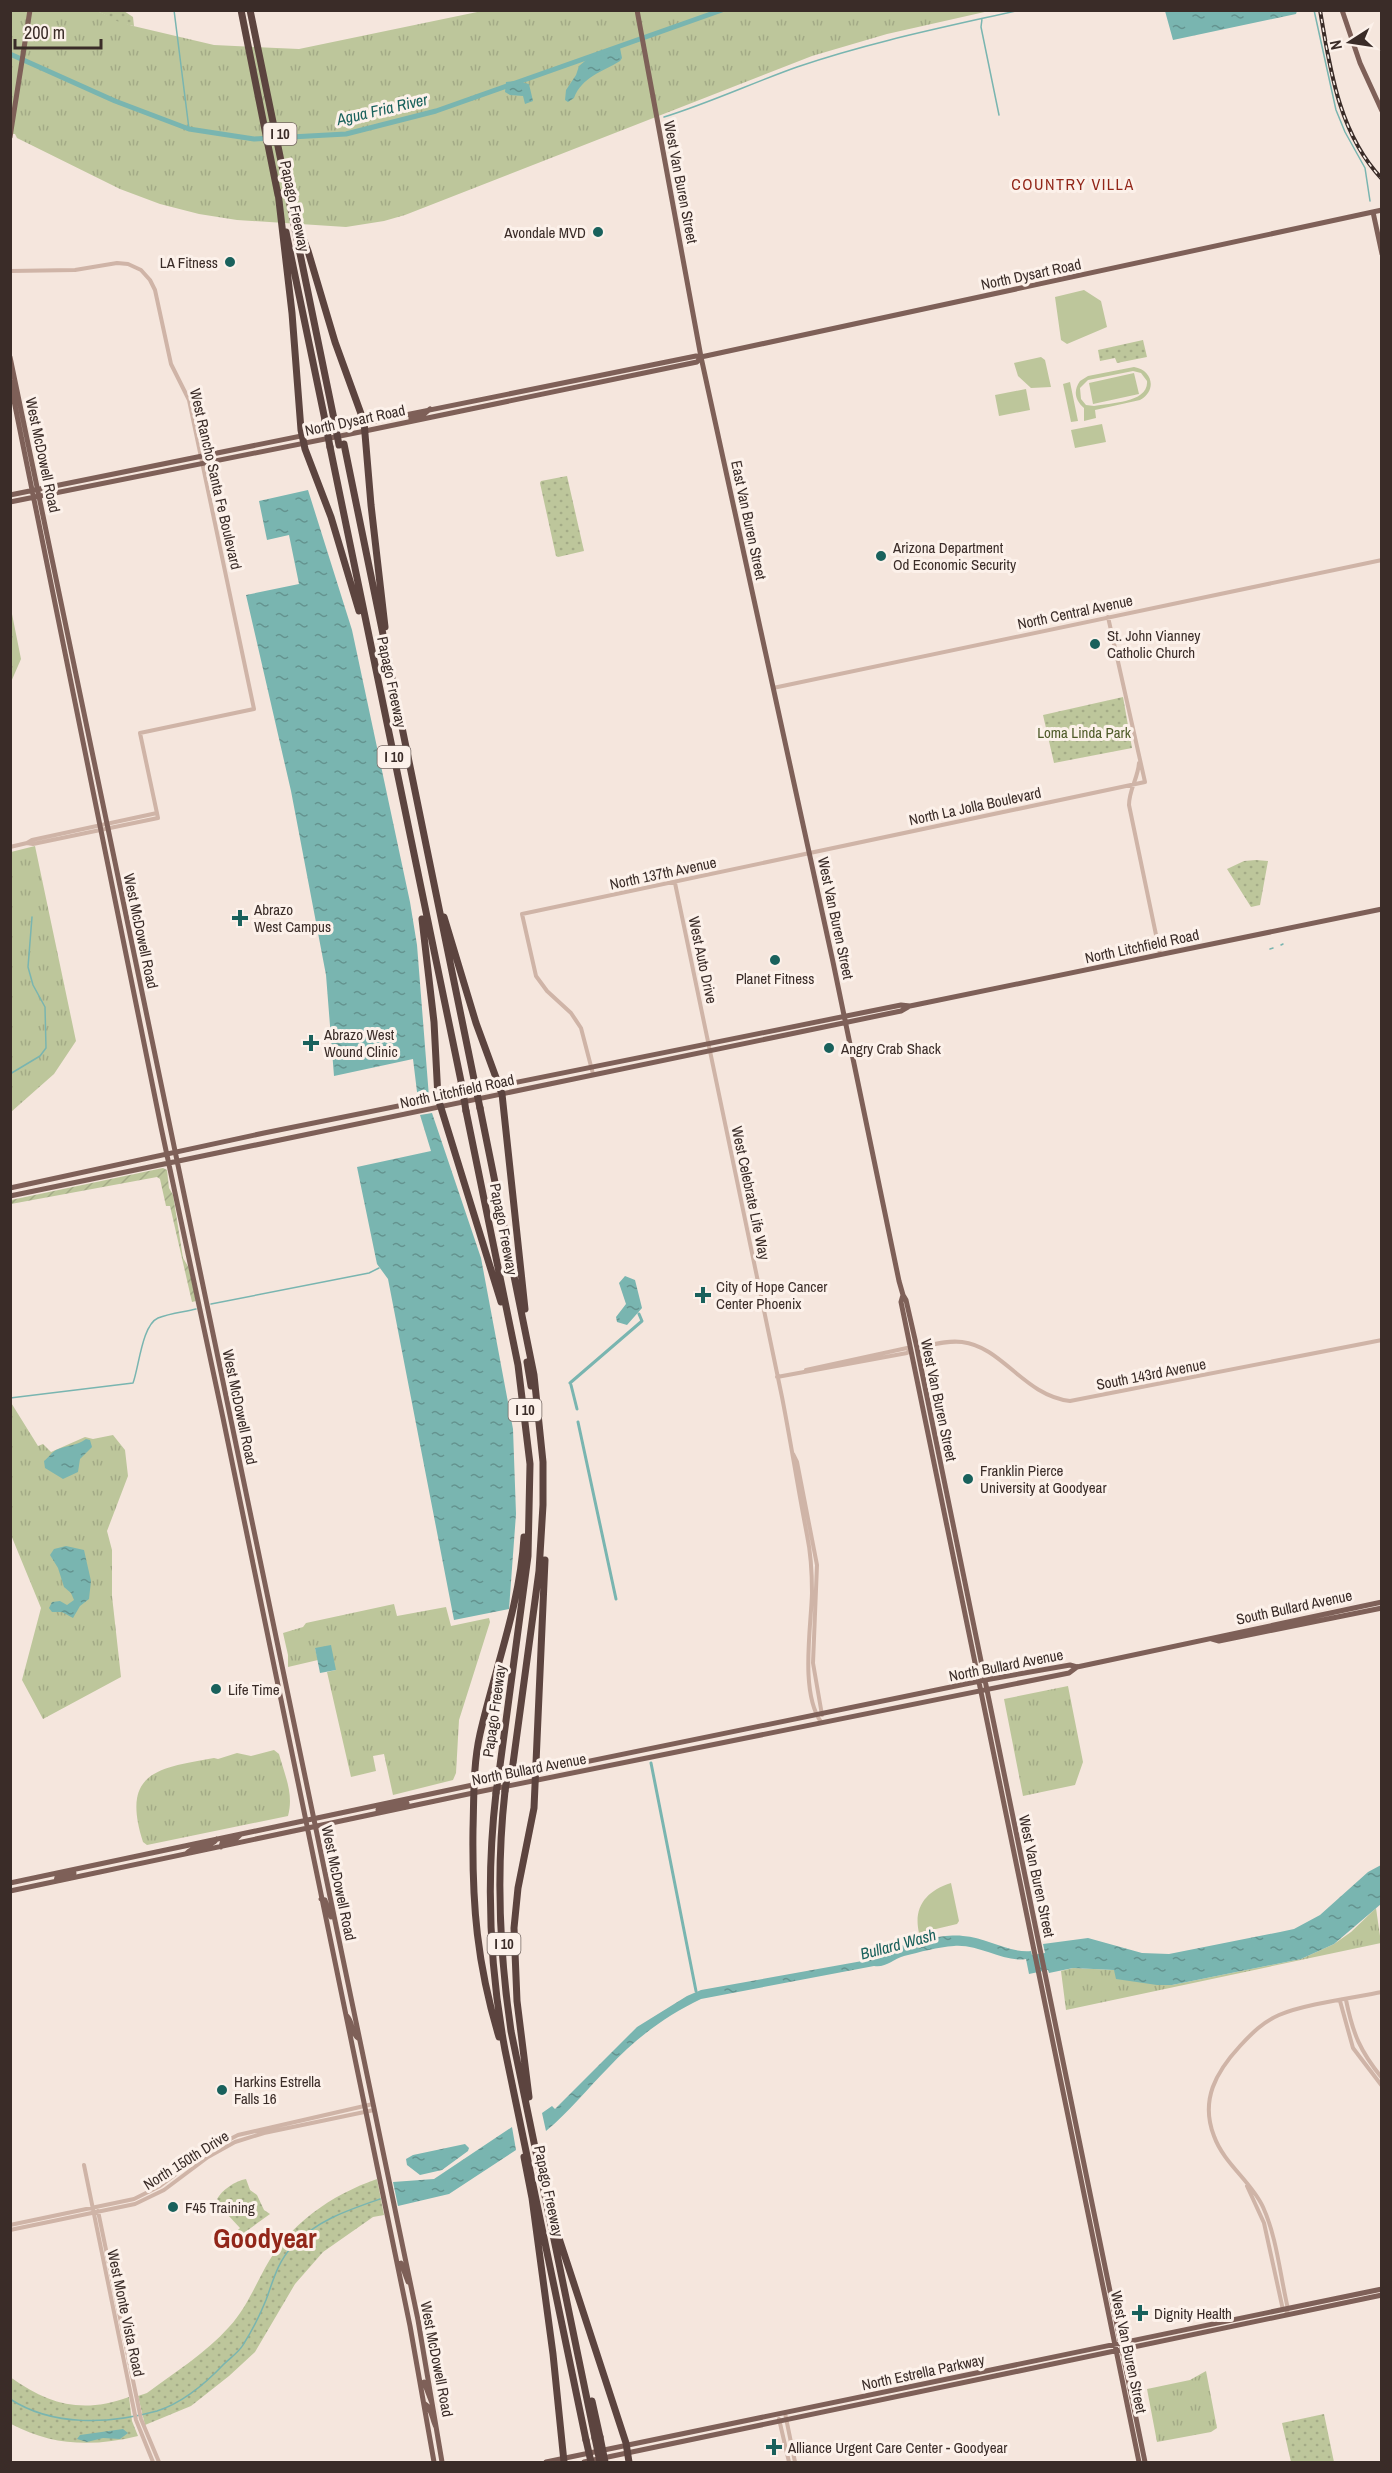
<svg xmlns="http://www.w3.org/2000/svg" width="1392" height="2473" font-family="'Archivo Narrow',sans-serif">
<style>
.grass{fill:url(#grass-tufts)}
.park{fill:url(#park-dots)}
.garden{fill:url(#garden-furrows)}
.pitch{fill:#bdc69b;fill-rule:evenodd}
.water{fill:url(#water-ripples)}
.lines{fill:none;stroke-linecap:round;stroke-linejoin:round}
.stream{stroke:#79b5b0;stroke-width:1.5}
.canal{stroke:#79b5b0;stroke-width:3}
.river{stroke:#79b5b0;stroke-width:5}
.minor{stroke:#cfb4a7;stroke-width:4}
.major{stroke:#7e6058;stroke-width:5}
.highway{stroke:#5c443f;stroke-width:7}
.rail-casing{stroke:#3a2c28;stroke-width:4}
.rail{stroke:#fcf1ea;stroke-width:1.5;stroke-dasharray:4.5;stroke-linecap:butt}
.highway-bridge{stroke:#5c443f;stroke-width:7}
.poi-dot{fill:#19615c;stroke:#fcf1ea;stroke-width:2}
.labels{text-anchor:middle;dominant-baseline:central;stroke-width:6;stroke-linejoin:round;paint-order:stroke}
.shield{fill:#fcf1ea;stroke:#746762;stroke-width:1.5}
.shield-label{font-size:14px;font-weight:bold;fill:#3a2c28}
.street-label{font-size:15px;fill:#3a2c28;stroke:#fcf1ea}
.poi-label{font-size:15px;fill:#3a2c28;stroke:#fcf1ea;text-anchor:start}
.park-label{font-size:15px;fill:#4f5b29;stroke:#fcf1ea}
.water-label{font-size:16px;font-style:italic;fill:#19615c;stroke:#fcf1ea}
.neighbourhood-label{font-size:16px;letter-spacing:1.5px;fill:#922619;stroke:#fcf1ea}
.town-label{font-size:27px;font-weight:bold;fill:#922619;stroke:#fcf1ea}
</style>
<defs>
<pattern id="grass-tufts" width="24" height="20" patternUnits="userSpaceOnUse" patternTransform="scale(1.5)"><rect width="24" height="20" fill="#bdc69b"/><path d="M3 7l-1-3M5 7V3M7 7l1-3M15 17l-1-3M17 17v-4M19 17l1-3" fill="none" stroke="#a3aa86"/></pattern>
<pattern id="park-dots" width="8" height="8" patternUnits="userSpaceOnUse" patternTransform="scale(1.5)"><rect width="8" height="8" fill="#bdc69b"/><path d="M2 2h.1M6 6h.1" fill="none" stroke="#a3aa86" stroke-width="1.8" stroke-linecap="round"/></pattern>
<pattern id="garden-furrows" width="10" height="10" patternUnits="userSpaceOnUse" patternTransform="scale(1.5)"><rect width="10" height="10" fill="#bdc69b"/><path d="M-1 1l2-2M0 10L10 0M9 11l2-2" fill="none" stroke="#a3aa86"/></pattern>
<pattern id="water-ripples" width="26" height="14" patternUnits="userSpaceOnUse" patternTransform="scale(1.5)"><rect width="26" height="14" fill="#79b5b0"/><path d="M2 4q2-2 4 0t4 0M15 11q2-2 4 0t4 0" fill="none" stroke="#64938f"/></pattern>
</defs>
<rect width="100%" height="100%" fill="#f5e6dd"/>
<path class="grass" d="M11 11H97L129 25 214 45 299 49 482 11H989L887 34 812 56 405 215 384 221 346 227 237 220 199 214 160 204 120 189 17 138 15 134H11Z
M12 614 21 659 11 682 10 615Z
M35 846 76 1041 54 1074 11 1112V852Z
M10 1401 38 1446 43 1444 51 1452 85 1437 93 1439 113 1435 125 1450 128 1476 107 1531 112 1550V1596L121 1677 43 1719 22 1680 41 1608 11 1535Z
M394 1604 397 1616 446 1607 451 1626 489 1618 490 1622 459 1720 456 1773 453 1780 393 1795 384 1754 373 1756 376 1771 351 1777 327 1672 336 1670 315 1648 318 1660 288 1667V1655L283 1633 303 1627 306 1623Z
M1068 1686 1083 1762 1075 1785 1023 1796 1004 1699Z
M274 1750 279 1754C285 1776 294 1794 288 1816L147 1845 143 1842C121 1773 156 1768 214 1758L218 1759 237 1753 251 1756Z
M1376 1908 1381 1943 1066 2010 1061 1971 1073 1968 1114 1970 1134 1981 1172 1985 1301 1959 1334 1944 1351 1932Z
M1206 2371 1217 2428 1211 2432 1157 2442 1147 2389 1190 2380Z"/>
<path class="park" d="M97 11H124L133 17 134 26 123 24Z
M1143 340 1147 357 1117 363 1115 358 1100 361 1098 350Z
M567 476 584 551 558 557 556 556 540 483 541 481Z
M1123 697 1132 748 1054 763 1043 715Z
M1256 860 1268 861 1260 905 1251 907 1227 869 1244 861Z
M246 2179 250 2190 257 2195 264 2210 270 2214 241 2235 238 2230 240 2228 227 2214 229 2213 217 2199C222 2190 235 2181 246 2179Z
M377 2179 384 2215 373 2217 323 2252 295 2284 255 2352 229 2376 191 2406 145 2425 138 2396 147 2393C175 2372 206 2353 229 2327 245 2310 254 2288 265 2268 289 2224 331 2195 377 2179Z
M10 2377C50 2405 82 2414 129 2397L132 2421 138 2436C93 2447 53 2446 11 2424Z
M1324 2414 1334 2462H1291L1282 2423Z"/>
<path class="garden" d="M163 1168 167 1170 169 1188 173 1195 183 1258 189 1268 196 1301 192 1302 170 1206H166L160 1179 157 1177 11 1204V1200Z"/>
<path class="pitch" d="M1084 290 1101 301 1107 327 1067 344 1061 340 1055 297Z
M1041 357 1045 360 1051 387 1031 388 1018 376 1014 363Z
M1134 367C1153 370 1157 391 1140 400L1095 410 1096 418 1084 421V408C1075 400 1073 391 1080 381L1088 376ZM1133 371 1141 373 1147 381C1149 403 1110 403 1094 406L1086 405 1081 399 1080 388 1088 380Z
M1134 373 1139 394 1093 404 1089 383Z
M1070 382 1078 421 1071 422 1063 384Z
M1026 389 1030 410 999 416 995 395Z
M1102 424 1106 442 1075 448 1071 430Z
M951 1883 959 1921 957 1924 919 1933C913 1907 926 1891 951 1883Z"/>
<path class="water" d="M1297 11 1296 14 1173 40 1165 11Z
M617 48H620L622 58 620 61C602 72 582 77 574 98L568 102 565 100 566 90 576 75 579 66 592 55Z
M516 81 529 84 533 101 525 104 523 96 510 95 505 92 506 82Z
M308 490 352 630 410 902 417 945 429 1097 418 1100 413 1059 334 1076 326 975 291 791 246 595 299 584 289 535 267 540 259 501Z
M432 1113 481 1258 513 1429 516 1514 509 1609 454 1620 388 1279 377 1264 357 1167 431 1151 420 1115Z
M625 1276 635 1280 642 1308 627 1325 617 1322 616 1317 626 1304 619 1283Z
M86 1439 90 1440 92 1447 80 1459 78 1472 63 1479 45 1468 44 1461C48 1458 52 1452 56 1450 66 1445 77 1446 86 1439Z
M66 1546 84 1550 91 1581 89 1599 80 1606 73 1618 62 1612H52L49 1608 52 1602 60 1601 67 1605 74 1600 71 1593 64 1587 58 1568 50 1555 54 1549Z
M331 1645 336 1670 320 1673 315 1648Z
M1381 1865V1904L1334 1944 1301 1959 1172 1985H1157L1116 1979 1114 1970 1073 1968 1049 1973 1048 1970 1029 1974 1026 1959C1004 1963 980 1944 954 1946 938 1947 920 1952 904 1956 893 1959 886 1968 874 1966L701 1999C665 2016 635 2039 608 2068 587 2089 569 2112 546 2131L542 2113 552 2106 555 2109 637 2027 687 1996 701 1990 879 1958C887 1956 891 1951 899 1947 914 1940 947 1934 963 1936 986 1937 1007 1953 1031 1951L1032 1955 1045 1953 1043 1944 1088 1938 1142 1953 1169 1954 1280 1932 1294 1929 1320 1915 1368 1872Z
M512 2127 516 2150 449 2194 398 2206 393 2182 434 2179Z
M465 2144 469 2148 468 2151 442 2170 420 2175 407 2165 406 2159 413 2155Z
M123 2429 128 2433 120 2439 103 2438 87 2442 77 2439 80 2435Z"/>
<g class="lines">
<path class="stream" d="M174 10 189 129
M1314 10 1336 110 1345 132 1365 168 1370 201
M982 19 981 27 999 115
M664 117C709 103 752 83 797 67 870 42 945 27 1020 10
M1281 945 1283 944
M1270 949 1273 948
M10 1074 40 1056 46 1048 45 1007 33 985 28 967 32 917
M211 1304 369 1273 379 1268
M10 1398 133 1383C139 1367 142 1325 158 1318 170 1313 184 1312 196 1309
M10 2399C53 2427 110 2424 157 2411 182 2403 206 2383 224 2364 230 2358 239 2352 243 2345 252 2331 260 2315 266 2300 273 2281 278 2261 292 2247 315 2221 348 2210 380 2199"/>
<path class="canal" d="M570 1383 642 1321 639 1314
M571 1385 577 1409
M578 1422 616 1599
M651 1763 696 1991"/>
<path class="river" d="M10 54 115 101 189 129 254 139 346 134 436 111 722 10"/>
<path class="minor" d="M10 271 75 270 117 263 128 264 141 270 150 280 155 290 171 364 189 400 254 709 140 733 158 818 33 844 27 843
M773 688 1382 560
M1139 763C1138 778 1129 790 1129 805L1160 954
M10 847 27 843 32 840 157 813
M675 883C710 1054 747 1225 782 1397 791 1443 798 1489 807 1535 811 1554 812 1574 812 1593 811 1628 800 1692 821 1722
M593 1074 581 1028 571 1013 547 991 536 976 522 914 1145 782 1108 617
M917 1348C932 1345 947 1340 962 1342 1003 1347 1023 1395 1070 1401L1382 1340
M806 1370 907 1348 911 1349
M777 1377 907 1353 911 1349
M793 1454 797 1462 817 1565 813 1663 822 1715
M1346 2000C1353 2034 1360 2051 1382 2078
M1340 2001 1353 2048 1382 2086
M84 2165 136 2420 153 2462
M1247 2186 1264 2223 1283 2310
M98 2211 141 2419 159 2462
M10 2225 134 2199 160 2186 205 2152 238 2135 373 2104
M10 2230 135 2204 164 2190 208 2157 235 2142 264 2133 374 2110
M1286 2315 1288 2309C1280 2275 1277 2238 1263 2207 1251 2181 1224 2164 1214 2136 1200 2100 1216 2072 1240 2046 1252 2033 1263 2022 1279 2015 1305 2004 1352 1998 1382 1992
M785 2413 795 2462
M779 2419 789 2462"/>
<path class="major" d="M637 10 701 357 833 962 899 1281 903 1295 906 1300 917 1348 1145 2462
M1342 10 1360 63 1382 111
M10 137 30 10
M1373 212 1382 254
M10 357 418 2320 442 2462
M10 381 161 1127 223 1418 410 2326 434 2462
M411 421V417L424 414 430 409
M10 495 696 356 701 357 1382 210
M10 502 365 431 697 362 701 357
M10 1188 264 1133 901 1005 910 1006 1382 909
M10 1196 901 1011 908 1007
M903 1295 901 1302 1139 2462
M1212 1639 1219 1641 1382 1608
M378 1810 407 1803
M221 1847 222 1843 236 1839 240 1835
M187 1853C195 1844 210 1849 217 1839
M56 1881 57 1877 74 1873
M10 1883 468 1786 985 1680 1070 1665 1077 1667 1382 1602
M10 1891 473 1793 1069 1673 1077 1667
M321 1899 325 1900 331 1917
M347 2016C353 2022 351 2033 358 2038
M401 2263 408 2282
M424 2382 432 2403
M425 2404C432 2408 432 2420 436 2427
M546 2462 1382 2289
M584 2462 1382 2295"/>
<path class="highway" d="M241 10 278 195
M250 10 334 419
M278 192 292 313 301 430 305 449 331 517 359 611
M286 232 325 420
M301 233 308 251 335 342 364 422 371 505 385 627
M344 444 475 1084
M330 447 462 1086
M444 917 476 1023 502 1094 525 1309
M422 919 434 1022 438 1098 501 1302
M480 1108 534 1375 543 1462V1505L539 1571 512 1771
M466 1111 518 1365 530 1464 528 1556 499 1773
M527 1362 531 1386
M505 1791C496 1872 499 1950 511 2031L595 2438
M496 1793C486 1880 489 1964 505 2050L586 2440
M499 2037C477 1964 472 1905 473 1829 474 1797 473 1765 480 1734 495 1668 520 1605 524 1537
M529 2097 517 2001 514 1928 518 1888 534 1808 545 1560
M524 2157 532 2198 553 2354 564 2462
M557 2232 626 2443 629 2462
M592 2401 600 2437"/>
<g class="rail-casing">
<path id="rail" d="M1320 10C1330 69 1339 134 1382 179"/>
</g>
<use href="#rail" class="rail"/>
<path class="highway-bridge" d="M334 419 339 445
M325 420 330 447
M475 1084 480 1108
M462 1086 466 1111
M505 1791 508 1772
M496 1793 499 1773
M600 2437 605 2462
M595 2438 600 2462
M586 2440 591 2462"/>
</g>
<g class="poi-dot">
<circle cx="598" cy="232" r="6"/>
<circle cx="230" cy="262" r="6"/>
<circle cx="881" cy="556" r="6"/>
<circle cx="1095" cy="644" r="6"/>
<path d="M237 909h6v6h6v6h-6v6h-6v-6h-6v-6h6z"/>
<circle cx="775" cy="960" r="6"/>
<path d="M308 1034h6v6h6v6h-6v6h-6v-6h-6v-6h6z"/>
<circle cx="829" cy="1048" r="6"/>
<path d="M700 1286h6v6h6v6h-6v6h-6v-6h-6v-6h6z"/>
<circle cx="968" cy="1479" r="6"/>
<circle cx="216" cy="1689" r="6"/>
<circle cx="222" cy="2090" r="6"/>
<circle cx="173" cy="2207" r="6"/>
<path d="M1137 2304h6v6h6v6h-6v6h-6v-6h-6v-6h6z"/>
<path d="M771 2438h6v6h6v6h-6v6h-6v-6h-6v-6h6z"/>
</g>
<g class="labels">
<g class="shield">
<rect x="263.5" y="123" width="33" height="22" rx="4.5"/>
<rect x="377.5" y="746" width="33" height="22" rx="4.5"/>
<rect x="508.5" y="1399" width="33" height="22" rx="4.5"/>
<rect x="487.5" y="1933" width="33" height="22" rx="4.5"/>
</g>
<g class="shield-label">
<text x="280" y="134">I 10</text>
<text x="394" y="757">I 10</text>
<text x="525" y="1410">I 10</text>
<text x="504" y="1944">I 10</text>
</g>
<g class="street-label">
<text transform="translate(681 182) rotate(79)">West Van Buren Street</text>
<text transform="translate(295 206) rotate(78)">Papago Freeway</text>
<text transform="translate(1031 274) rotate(-12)">North Dysart Road</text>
<text transform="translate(355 420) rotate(-12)">North Dysart Road</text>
<text transform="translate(43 455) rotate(78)">West McDowell Road</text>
<text transform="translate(216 479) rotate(77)">West Rancho Santa Fe Boulevard</text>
<text transform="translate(749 520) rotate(78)">East Van Buren Street</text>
<text transform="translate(1075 612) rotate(-12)">North Central Avenue</text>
<text transform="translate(392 682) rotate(78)">Papago Freeway</text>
<text transform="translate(975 806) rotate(-12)">North La Jolla Boulevard</text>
<text transform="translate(663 873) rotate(-12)">North 137th Avenue</text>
<text transform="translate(836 918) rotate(78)">West Van Buren Street</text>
<text transform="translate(141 931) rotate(78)">West McDowell Road</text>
<text transform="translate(1142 946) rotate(-12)">North Litchfield Road</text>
<text transform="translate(703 960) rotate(78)">West Auto Drive</text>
<text transform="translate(457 1091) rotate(-12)">North Litchfield Road</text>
<text transform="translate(751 1193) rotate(78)">West Celebrate Life Way</text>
<text transform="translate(504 1229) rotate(79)">Papago Freeway</text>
<text transform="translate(1151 1374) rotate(-11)">South 143rd Avenue</text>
<text transform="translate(939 1400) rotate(78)">West Van Buren Street</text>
<text transform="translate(240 1407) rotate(78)">West McDowell Road</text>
<text transform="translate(1294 1607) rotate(-12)">South Bullard Avenue</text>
<text transform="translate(1006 1665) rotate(-11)">North Bullard Avenue</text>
<text transform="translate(494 1711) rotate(-82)">Papago Freeway</text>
<text transform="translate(529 1769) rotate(-11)">North Bullard Avenue</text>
<text transform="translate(1037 1876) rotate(78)">West Van Buren Street</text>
<text transform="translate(339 1883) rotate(78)">West McDowell Road</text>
<text transform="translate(186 2160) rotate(-32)">North 150th Drive</text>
<text transform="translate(549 2191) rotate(78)">Papago Freeway</text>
<text transform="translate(126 2313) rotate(78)">West Monte Vista Road</text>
<text transform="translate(1129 2352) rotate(78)">West Van Buren Street</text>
<text transform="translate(437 2359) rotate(79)">West McDowell Road</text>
<text transform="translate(923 2372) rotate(-12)">North Estrella Parkway</text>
</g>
<g class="poi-label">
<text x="586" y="232" text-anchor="end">Avondale MVD</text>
<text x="218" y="262" text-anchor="end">LA Fitness</text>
<text x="893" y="547">Arizona Department<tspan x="893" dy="17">Od Economic Security</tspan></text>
<text x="1107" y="635">St. John Vianney<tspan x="1107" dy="17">Catholic Church</tspan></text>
<text x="254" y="909">Abrazo<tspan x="254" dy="17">West Campus</tspan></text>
<text x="775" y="978" text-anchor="middle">Planet Fitness</text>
<text x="324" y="1034">Abrazo West<tspan x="324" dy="17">Wound Clinic</tspan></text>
<text x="841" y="1048">Angry Crab Shack</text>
<text x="716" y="1286">City of Hope Cancer<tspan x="716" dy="17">Center Phoenix</tspan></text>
<text x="980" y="1470">Franklin Pierce<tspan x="980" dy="17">University at Goodyear</tspan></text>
<text x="228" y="1689">Life Time</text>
<text x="234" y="2081">Harkins Estrella<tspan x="234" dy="17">Falls 16</tspan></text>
<text x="185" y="2207">F45 Training</text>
<text x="1154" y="2313">Dignity Health</text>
<text x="788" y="2447">Alliance Urgent Care Center - Goodyear</text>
</g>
<g class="park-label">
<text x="1084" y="732">Loma Linda Park</text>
</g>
<g class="water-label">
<text transform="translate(382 109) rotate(-13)">Agua Fria River</text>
<text transform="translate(898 1944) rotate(-15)">Bullard Wash</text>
</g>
<g class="neighbourhood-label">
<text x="1073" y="184">COUNTRY VILLA</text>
</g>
<g class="town-label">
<text x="265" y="2238">Goodyear</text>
</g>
</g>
<rect width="1392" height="2473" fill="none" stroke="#3a2c28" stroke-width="24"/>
<g transform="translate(1350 42) rotate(258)" stroke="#fcf1ea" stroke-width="4.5" paint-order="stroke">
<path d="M0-4.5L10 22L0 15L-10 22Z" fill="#3a2c28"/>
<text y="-9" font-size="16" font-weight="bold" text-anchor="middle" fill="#3a2c28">N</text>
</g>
<path d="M15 39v9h86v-9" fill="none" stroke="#3a2c28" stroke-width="3"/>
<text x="24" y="39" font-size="18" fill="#3a2c28" stroke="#fcf1ea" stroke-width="4.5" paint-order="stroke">200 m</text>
</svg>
